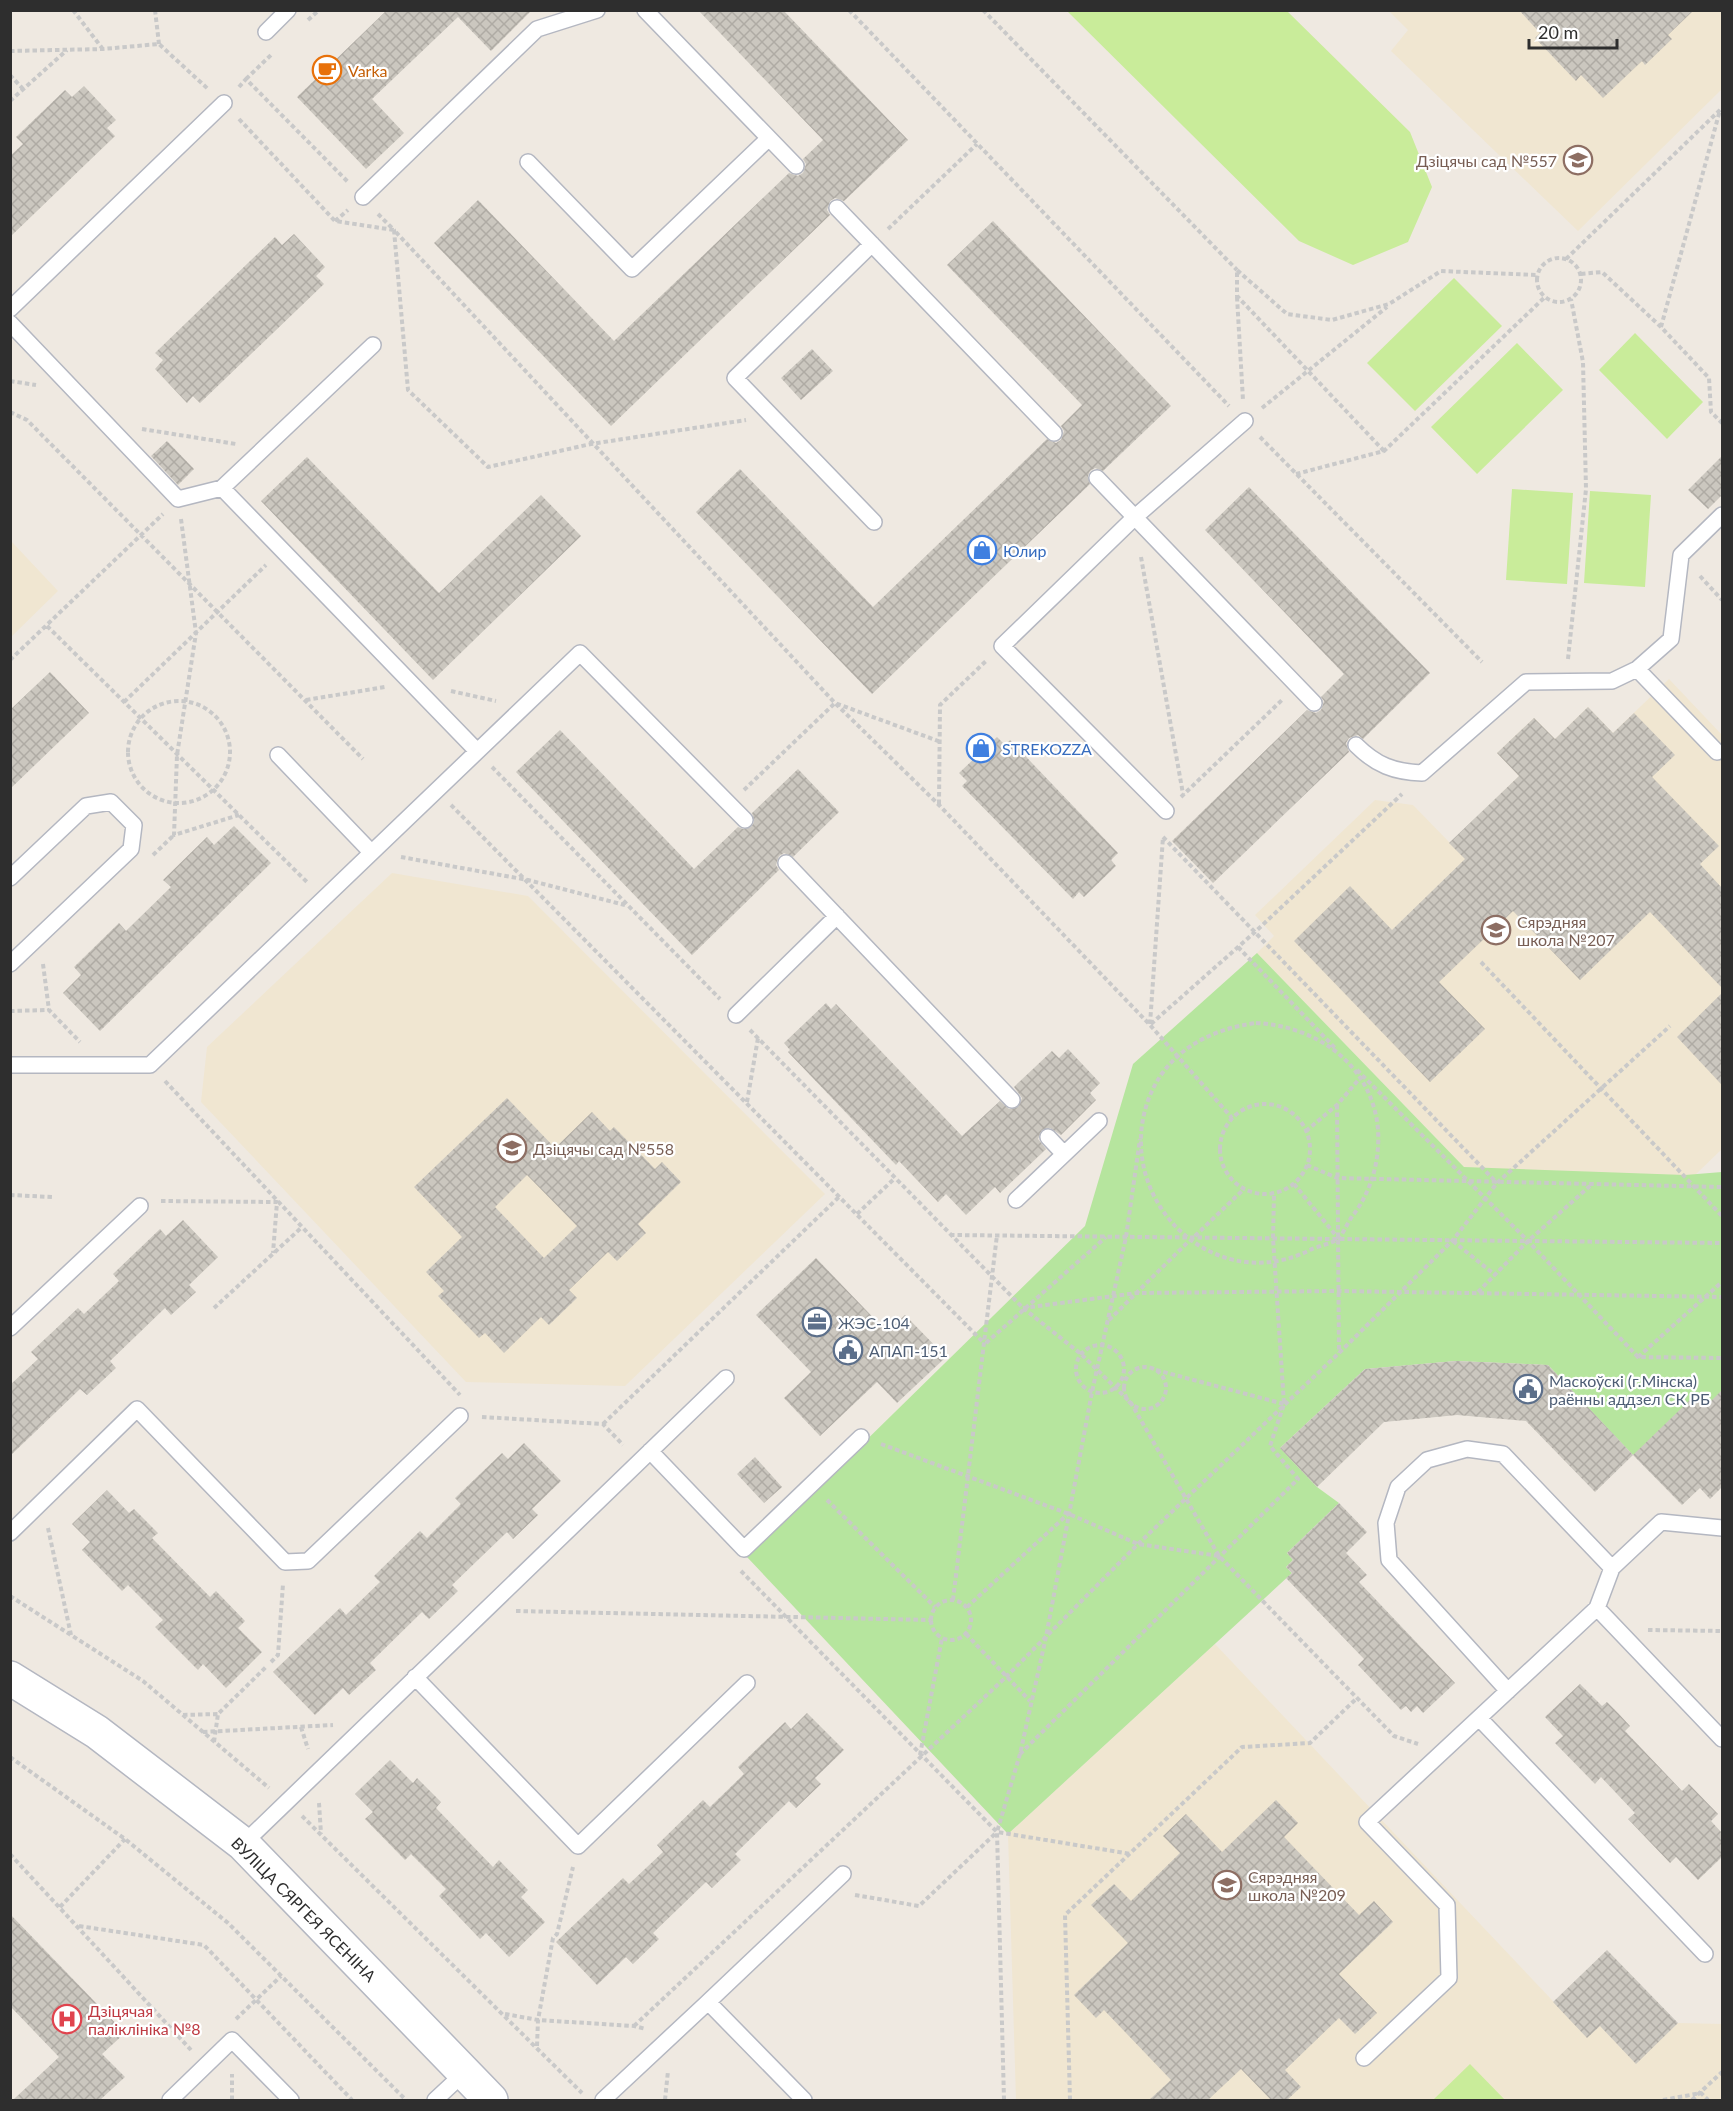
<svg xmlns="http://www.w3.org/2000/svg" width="1733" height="2111" font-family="Lato,sans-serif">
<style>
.education{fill:#f0e6d1}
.grass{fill:#b6e59e}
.pitch{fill:#c9ec9a}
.building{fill:url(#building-cross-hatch);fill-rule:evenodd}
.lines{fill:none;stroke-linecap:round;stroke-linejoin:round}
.service-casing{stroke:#b4b7c1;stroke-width:18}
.secondary-casing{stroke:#b4b7c1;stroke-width:36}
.path{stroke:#c9c9c9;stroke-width:4;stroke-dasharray:4.5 3;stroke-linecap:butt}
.service{stroke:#fff;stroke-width:15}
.secondary{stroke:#fff;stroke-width:33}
.labels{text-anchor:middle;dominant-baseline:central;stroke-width:4.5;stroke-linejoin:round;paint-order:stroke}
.food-label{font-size:16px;fill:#c56008;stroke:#fff;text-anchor:start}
.education-label{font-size:16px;fill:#785e54;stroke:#fff;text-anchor:start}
.shop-label{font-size:16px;fill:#366cbe;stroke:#fff;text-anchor:start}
.service-label{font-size:16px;fill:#4e5e75;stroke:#fff;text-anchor:start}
.street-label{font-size:16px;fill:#2e2e2e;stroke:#fff}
.health-label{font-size:16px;fill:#be3a42;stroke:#fff;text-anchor:start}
</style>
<defs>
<pattern id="building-cross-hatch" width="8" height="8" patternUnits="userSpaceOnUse" patternTransform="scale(1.5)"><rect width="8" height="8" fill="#cbc7bf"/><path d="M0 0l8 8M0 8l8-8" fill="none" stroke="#afaba4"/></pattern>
</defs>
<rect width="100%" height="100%" fill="#efe9e1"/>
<path class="education" d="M1389 11H1722V89L1578 231 1391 51 1408 30Z
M11 541 58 591 11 637Z
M1669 679 1722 735V1149L1693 1177 1512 1173 1464 1167 1257 953 1274 936 1255 915 1375 800 1413 805 1450 843 1519 776 1497 753 1534 718 1555 739 1588 707 1613 733Z
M392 873 528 896 825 1194 625 1386 466 1382 201 1102 207 1047Z
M1215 1644 1587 2037 1600 2026 1636 2063 1678 2023 1722 2024V2100H1016L1008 1834Z"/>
<path class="grass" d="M1257 953 1464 1167 1685 1175 1722 1172V1397L1719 1394 1705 1407 1633 1455 1548 1365 1456 1361 1365 1369 1280 1448 1317 1487 1339 1503 1287 1553 1293 1560 1286 1567 1292 1573 1008 1834 747 1557 1085 1226 1133 1064Z"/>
<path class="pitch" d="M1067 11H1287L1410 132 1432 187 1408 242 1353 265 1299 241Z
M1454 278 1502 326 1415 411 1367 363Z
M1635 333 1703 402 1667 439 1599 370Z
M1517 343 1563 390 1477 474 1431 427Z
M1512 489 1573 493 1567 584 1506 580Z
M1590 491 1651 495 1645 587 1584 583Z
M1470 2064 1505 2100H1433Z"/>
<path class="building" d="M387 10H532L491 51 458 17 372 99 404 133 366 169 297 97Z
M698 10H783L908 140 844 201 835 198 830 201 827 210 830 215 611 426 434 243 478 200 614 341 789 173 798 176 803 173 806 164 803 159 823 140Z
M1519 10H1694L1668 35 1672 39 1645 65 1642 61 1603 98 1581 75 1576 81 1535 38 1540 33Z
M84 86 116 120 107 128 115 136 10 237V156L23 144 16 137 65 90 72 97Z
M993 221 1171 406 1103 471 1095 468 1090 471 1088 476 1090 484 872 694 696 512 740 469 873 607 1047 439 1056 443 1061 440 1064 431 1061 426 1082 405 947 265Z
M294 234 325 267 316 276 324 284 200 403 193 396 187 403 155 369 163 360 155 353 275 237 282 245Z
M812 349 833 371 801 400 781 378Z
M167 441 194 469 178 485 151 456Z
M1722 456V495L1708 509 1688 490Z
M307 457 439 593 541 495 581 536 433 680 261 501Z
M1249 487 1430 673 1363 739 1358 735 1349 738 1346 743 1349 752 1213 883 1172 841 1307 710 1316 713 1321 710 1324 701 1321 697 1344 674 1205 530Z
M50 672 89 713 10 789V710Z
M1588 707 1613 733 1634 713 1675 755 1652 777 1719 846 1700 864 1722 888V988L1650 912 1580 980 1513 911 1439 982 1485 1029 1430 1082 1294 941 1350 886 1392 930 1465 859 1449 843 1519 776 1497 753 1534 718 1555 739Z
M560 730 694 869 738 827 743 829 751 827 754 822 752 813 798 769 839 812 793 857 784 853 779 856 776 865 779 870 692 955 516 772Z
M997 737 1005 745 1010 740 1118 853 1111 860 1116 866 1084 897 1079 892 1073 899 962 786 967 781 959 773Z
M234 826 271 863 100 1031 63 993 81 975 74 967 119 923 126 931 171 887 163 880 207 837 214 845Z
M1722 993V1085L1677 1037Z
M826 1003 831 1009 836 1004 962 1136 1000 1101 1009 1109 1018 1107 1022 1098 1014 1087 1052 1051 1059 1058 1068 1049 1100 1083 1090 1093 1096 1100 1061 1135 1050 1128 1042 1130 1038 1139 1046 1149 1000 1193 995 1187 966 1215 946 1194 938 1202 899 1161 896 1165 788 1052 790 1050 784 1043Z
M507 1098 555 1148 592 1112 610 1131 614 1127 655 1169 662 1162 681 1182 638 1224 646 1233 617 1261 608 1252 569 1290 577 1298 549 1325 541 1317 504 1353 485 1333 479 1338 438 1296 444 1291 426 1272 462 1237 414 1187ZM527 1175 577 1226 544 1258 495 1207Z
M183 1220 218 1257 189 1285 196 1292 171 1315 165 1308 110 1361 116 1368 87 1395 80 1389 10 1456V1385L38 1359 31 1352 78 1308 84 1314 119 1281 113 1274 160 1229 166 1236Z
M816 1258 887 1332 905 1315 946 1357 897 1403 877 1382 820 1436 784 1398 811 1372 756 1315Z
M1456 1361 1548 1365 1633 1455 1595 1492 1526 1421 1457 1415 1384 1422 1317 1487 1280 1448 1365 1369Z
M1722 1390V1487L1710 1499 1700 1488 1682 1505 1633 1455 1694 1396 1705 1407Z
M524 1443 561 1481 532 1509 538 1515 513 1539 507 1532 452 1585 458 1591 429 1619 422 1612 370 1663 376 1670 349 1695 343 1688 315 1715 273 1672 340 1608 346 1615 380 1582 374 1576 420 1531 427 1538 461 1504 455 1498 502 1453 508 1459Z
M755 1457 782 1487 764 1503 737 1474Z
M107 1490 129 1513 134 1509 158 1533 152 1538 210 1597 216 1591 245 1621 238 1628 262 1652 226 1688 203 1664 198 1670 155 1627 163 1620 128 1585 122 1591 82 1550 90 1542 72 1524Z
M1339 1503 1367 1532 1346 1553 1367 1575 1359 1582 1455 1683 1423 1713 1417 1706 1411 1712 1406 1706 1401 1710 1358 1665 1364 1659 1286 1578 1292 1573 1286 1567 1293 1560 1287 1553Z
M1580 1684 1602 1706 1607 1702 1618 1713 1630 1726 1625 1731 1682 1791 1689 1784 1718 1814 1711 1821 1722 1833V1857L1698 1880 1676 1857 1670 1863 1628 1819 1635 1813 1601 1777 1595 1784 1555 1743 1563 1736 1545 1717Z
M807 1713 844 1750 815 1778 821 1784 796 1808 789 1801 735 1854 741 1860 712 1888 706 1882 653 1933 659 1939 633 1964 626 1957 597 1985 556 1942 623 1878 629 1884 663 1852 657 1845 703 1800 710 1807 744 1774 738 1767 785 1722 791 1729Z
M390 1760 413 1783 417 1778 441 1802 436 1808 493 1867 499 1860 528 1890 521 1897 545 1922 509 1957 486 1933 480 1939 439 1896 446 1889 411 1854 405 1860 365 1819 373 1812 355 1794Z
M1276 1800 1298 1823 1284 1837 1359 1915 1374 1901 1393 1922 1339 1974 1377 2013 1355 2034 1339 2018 1285 2070 1301 2087 1287 2100H1271L1241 2069 1208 2100H1149L1171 2080 1104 2010 1096 2018 1074 1995 1128 1943 1091 1905 1114 1884 1131 1901 1180 1853 1163 1836 1186 1814 1222 1852Z
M10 1914 125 2033 102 2054 125 2077 100 2100H13L59 2057 10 2006Z
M1607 1950 1678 2023 1636 2064 1600 2026 1587 2038 1553 2002Z"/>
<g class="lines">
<g class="service-casing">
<path id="service" d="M645 10 796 166
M266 32 288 10
M528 162 632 269 768 139
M363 197 537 29 597 10
M837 208 1054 433
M872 244 735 378 874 522
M10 309 224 103
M10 323 178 499 222 488 373 345
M1097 478 1314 703
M222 488 477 751
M1637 669 1717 752
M1356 745C1376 765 1394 772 1422 773L1526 682 1612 681 1637 669 1671 639 1681 555 1722 515
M278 755 371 852
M1166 811 1002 646 1135 517 1245 421
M786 863 1012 1100
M10 878 86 806 111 802 134 825 131 849 10 964
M736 1015 837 916
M10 1065H150L580 653 745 820
M1048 1137 1064 1154
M1016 1200 1099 1121
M10 1328 140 1206
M650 1451 744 1549 861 1437
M10 1533 137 1409 285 1562 308 1561 460 1416
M1597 1608 1722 1739
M415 1677 578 1846 747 1683
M1508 1691 1389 1560 1386 1523 1398 1487 1427 1460 1467 1449 1503 1454 1612 1568
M1479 1718 1705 1954
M243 1844 726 1378
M708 2002 843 1874
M1364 2058 1449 1978 1447 1905 1367 1822 1597 1608 1612 1568 1661 1522 1722 1528
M170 2100 232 2040 291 2100
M435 2100 464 2073
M603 2100 708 2002 804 2100"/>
</g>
<g class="secondary-casing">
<path id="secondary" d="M10 1678 97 1732 243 1844 491 2100"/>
</g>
<path class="path" d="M73 10 102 48
M155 10 159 44
M849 10 1229 406
M983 10 1237 270
M308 20 319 10
M10 51 103 49 159 44 208 89
M10 75 24 90
M246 79 272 54
M239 87 246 79 348 182
M10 101 67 50
M239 119 335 221 394 230 835 703 939 805 1150 1025 1232 1118
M378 214 394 230 408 390 488 467 591 444 746 420
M335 221 348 210
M888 229 977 144
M1537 280a22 22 0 1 1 44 0a22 22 0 1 1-44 0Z
M1566 259 1722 108
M1581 274 1602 272 1661 327 1709 378 1711 412 1722 423
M1237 297 1243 400
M1661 327 1720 110
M10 381 36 385
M1262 408 1387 307
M10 412 27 420 363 759
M142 429 236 444
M1260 437 1482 662
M1384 451 1237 296V270L1287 314 1332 320 1389 304 1441 271 1537 275
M1296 474 1384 451 1545 297
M181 519 196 633 177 755 174 835 239 815
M1141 557 1183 794
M1700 576 1722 600
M47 626 308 883
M1568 659 1586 489 1583 362 1571 299
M10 660 163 514
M451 691 496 701
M306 700 385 687
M128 752a51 51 0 1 1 102 0a51 51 0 1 1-102 0Z
M124 702 266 565
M492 767 720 999
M744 790 835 703 941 742
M1181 797 1282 700
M939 804 940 705 986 661
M451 805 985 1344
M1163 837 1497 1183
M153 855 174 835
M401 857 528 880 625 905
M1238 947 1335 1048
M1481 962 1722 1216
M43 964 49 1010 80 1042
M10 1011 49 1010
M1256 1023C1316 1026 1372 1064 1378 1129 1380 1160 1372 1189 1354 1214 1348 1221 1345 1231 1339 1238 1334 1243 1318 1246 1310 1250 1210 1300 1108 1193 1151 1093 1170 1050 1211 1029 1256 1023Z
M1150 1024 1163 837
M1151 1024 1255 932 1402 794
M750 1030 1023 1308 1081 1354 1131 1403 1219 1556
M1357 1070 1528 1241 1638 1357 1722 1358
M165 1081 460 1395
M747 1102 758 1038
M1220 1149a45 45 0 1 1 90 0a45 45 0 1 1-90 0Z
M1337 1105 1339 1353
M1306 1131 1337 1105 1360 1078
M1307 1165 1337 1178 1722 1187
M1294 1184 1338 1238
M10 1195 52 1197
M161 1201 277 1202 273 1253
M857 1214 894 1179
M950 1235 1722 1243
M1195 1236 1244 1189
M1453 1241 1495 1275
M1478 1292 1528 1241 1590 1186
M214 1308 301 1228
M1023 1308 1137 1293 1339 1291 1722 1297
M1109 1320 1189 1241
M986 1343 1106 1237
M1076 1369a24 24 0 1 1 48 0a24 24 0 1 1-48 0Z
M1638 1357 1722 1282
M1124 1388a21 21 0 1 1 42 0a21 21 0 1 1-42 0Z
M1156 1370 1284 1404
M482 1417 603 1424 623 1445
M603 1424 839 1197
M881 1444 1069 1514 1138 1544 1219 1556 1394 1736 1418 1744
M827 1500 935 1607
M48 1528 71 1635
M741 1571 997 1832 1131 1854
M10 1596 143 1681 269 1788
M931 1620a20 20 0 1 1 40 0a20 20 0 1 1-40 0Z
M953 1600 997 1235
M967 1607 1068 1514
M516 1611 931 1620
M1648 1630 1722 1631
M966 1634 1030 1701
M271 1662 278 1655 283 1584
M183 1715 218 1714
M301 1727 308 1749
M203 1732 333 1725
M214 1742 218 1714 267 1666
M1020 1754 1298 1479 1270 1446 1284 1404 1273 1238 1274 1195
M920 1755 942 1638
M10 1757 125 1839 228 1923 406 2100
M319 1803 321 1834
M302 1816 582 2093
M10 1854 191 2050
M855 1895 919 1906 997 1832
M60 1907 125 1839
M79 1926 204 1945 352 2100
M505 2014 538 2020 634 2026 646 2029
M236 2019 281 1976
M634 2026 1006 1677 1138 1544 1339 1353 1453 1240 1497 1183 1670 1026
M537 2046 538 2020 553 1938 557 1934 573 1867
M232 2100V2074
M665 2100 668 2071
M1004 2100 997 1832 1020 1754 1046 1637 1092 1392 1126 1237 1140 1139
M1070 2100 1065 1915 1242 1747 1310 1743 1356 1699
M1663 2100 1701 2093 1708 2100
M1692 2100 1722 2072"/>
<use href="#service" class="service"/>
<use href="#secondary" class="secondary"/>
</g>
<defs>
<g id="cafe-ring" transform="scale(1.5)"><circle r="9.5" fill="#fff" stroke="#e8710a" stroke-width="1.5"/><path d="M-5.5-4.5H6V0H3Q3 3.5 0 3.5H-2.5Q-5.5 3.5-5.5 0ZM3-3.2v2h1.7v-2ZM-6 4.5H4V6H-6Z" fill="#e8710a"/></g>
<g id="school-ring" transform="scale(1.5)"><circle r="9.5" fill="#fff" stroke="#8d6e63" stroke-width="1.5"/><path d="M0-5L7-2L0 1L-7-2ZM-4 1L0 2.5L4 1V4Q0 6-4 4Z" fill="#8d6e63"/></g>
<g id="shop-ring" transform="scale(1.5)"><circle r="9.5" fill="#fff" stroke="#3f7fe0" stroke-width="1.5"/><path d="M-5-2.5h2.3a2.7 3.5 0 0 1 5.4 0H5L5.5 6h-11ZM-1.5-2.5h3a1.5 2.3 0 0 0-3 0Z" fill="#3f7fe0"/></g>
<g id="office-ring" transform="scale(1.5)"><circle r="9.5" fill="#fff" stroke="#5c6f8a" stroke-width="1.5"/><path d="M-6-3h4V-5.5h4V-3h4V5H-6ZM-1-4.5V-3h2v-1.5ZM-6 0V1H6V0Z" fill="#5c6f8a"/></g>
<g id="civic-ring" transform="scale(1.5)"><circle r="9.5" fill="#fff" stroke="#5c6f8a" stroke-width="1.5"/><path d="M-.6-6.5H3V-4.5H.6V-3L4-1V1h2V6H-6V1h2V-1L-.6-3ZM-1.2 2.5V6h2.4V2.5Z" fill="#5c6f8a"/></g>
<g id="hospital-ring" transform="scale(1.5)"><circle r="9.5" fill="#fff" stroke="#e0444e" stroke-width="1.5"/><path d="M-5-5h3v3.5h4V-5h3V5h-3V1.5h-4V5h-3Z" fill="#e0444e"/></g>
</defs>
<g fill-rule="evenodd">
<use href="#cafe-ring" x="327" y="70"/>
<use href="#school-ring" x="1578" y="160"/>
<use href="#shop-ring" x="982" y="550"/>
<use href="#shop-ring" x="981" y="748"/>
<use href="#school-ring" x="1496" y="930"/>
<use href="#school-ring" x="512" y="1148"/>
<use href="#office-ring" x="817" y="1322"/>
<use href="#civic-ring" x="848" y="1350"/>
<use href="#civic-ring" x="1528" y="1389"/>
<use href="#school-ring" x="1227" y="1885"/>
<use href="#hospital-ring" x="67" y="2019"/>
</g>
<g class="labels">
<g class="food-label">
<text x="348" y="70">Varka</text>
</g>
<g class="education-label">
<text x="1557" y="160" text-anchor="end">Дзіцячы сад №557</text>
<text x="1517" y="921">Сярэдняя<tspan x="1517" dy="18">школа №207</tspan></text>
<text x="533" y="1148">Дзіцячы сад №558</text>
<text x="1248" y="1876">Сярэдняя<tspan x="1248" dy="18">школа №209</tspan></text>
</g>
<g class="shop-label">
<text x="1003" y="550">Юлир</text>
<text x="1002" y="748">STREKOZZA</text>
</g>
<g class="service-label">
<text x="838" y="1322">ЖЭС-104</text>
<text x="869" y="1350">АПАП-151</text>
<text x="1549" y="1380">Маскоўскі (г.Мінска)<tspan x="1549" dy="18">раённы аддзел СК РБ</tspan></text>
</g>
<g class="street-label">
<text transform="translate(304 1909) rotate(45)">ВУЛІЦА СЯРГЕЯ ЯСЕНІНА</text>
</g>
<g class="health-label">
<text x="88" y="2010">Дзіцячая<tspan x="88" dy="18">паліклініка №8</tspan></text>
</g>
</g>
<rect width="1733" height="2111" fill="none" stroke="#2e2e2e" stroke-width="24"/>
<path d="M1529 39v9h88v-9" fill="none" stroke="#2e2e2e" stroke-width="3"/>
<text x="1538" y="39" font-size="18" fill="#2e2e2e" stroke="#ffffff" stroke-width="4.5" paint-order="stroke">20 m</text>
</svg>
